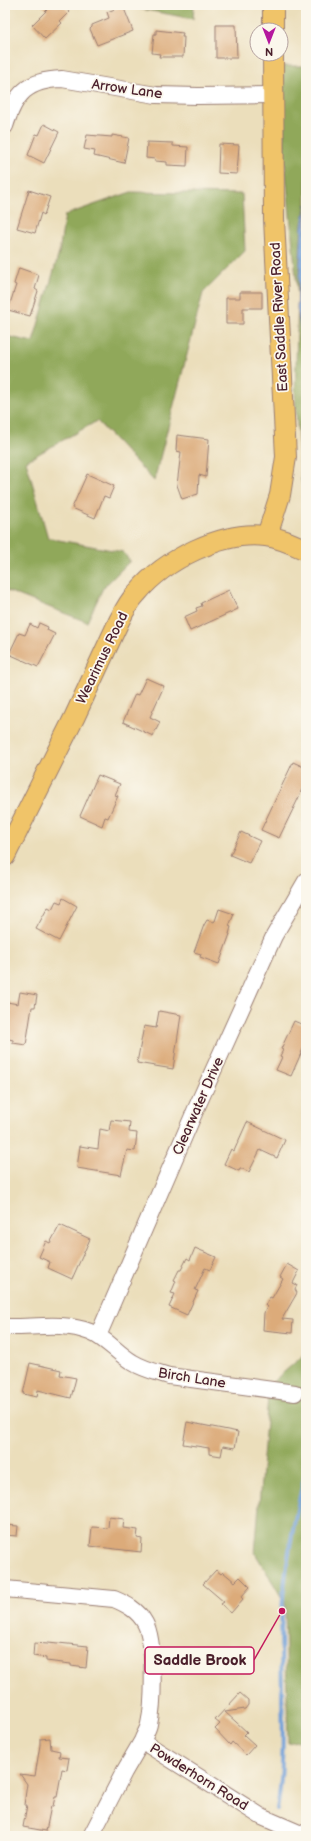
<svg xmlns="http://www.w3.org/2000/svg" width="311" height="1841" font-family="'Balsamiq Sans',sans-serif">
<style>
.forest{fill:#90a85a;stroke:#6d6442}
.water{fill:#6e9ed8;stroke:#5c5e82}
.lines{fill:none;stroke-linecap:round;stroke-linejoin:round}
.stream{stroke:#6e9ed8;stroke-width:4}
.building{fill:#dcab7a}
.minor-casing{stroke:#9a7e73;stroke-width:18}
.major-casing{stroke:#9a7e73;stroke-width:22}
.minor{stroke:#fff;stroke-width:16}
.major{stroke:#f0c469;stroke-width:20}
.labels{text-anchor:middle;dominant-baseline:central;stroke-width:3.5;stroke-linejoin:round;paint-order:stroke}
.street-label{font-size:14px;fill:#4a1f2b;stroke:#fbf7ec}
.leader{fill:none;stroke:#c2185b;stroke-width:1.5}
.callout-dot{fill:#c2185b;stroke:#fbf7ec;stroke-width:1.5}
.callout{fill:#fbf7ec;stroke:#c2185b;stroke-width:1.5}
.callout-label{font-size:15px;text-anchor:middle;font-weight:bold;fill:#4a1f2b}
</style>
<rect width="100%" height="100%" fill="#fbf7ec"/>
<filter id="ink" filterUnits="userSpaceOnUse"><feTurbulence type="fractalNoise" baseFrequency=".025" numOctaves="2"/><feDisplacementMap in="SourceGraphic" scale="8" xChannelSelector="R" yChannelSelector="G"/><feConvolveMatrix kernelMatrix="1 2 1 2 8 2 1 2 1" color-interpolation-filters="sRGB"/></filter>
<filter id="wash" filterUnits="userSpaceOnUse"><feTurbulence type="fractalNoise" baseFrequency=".012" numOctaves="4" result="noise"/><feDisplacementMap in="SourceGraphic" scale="16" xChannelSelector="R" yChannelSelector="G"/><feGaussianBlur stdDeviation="0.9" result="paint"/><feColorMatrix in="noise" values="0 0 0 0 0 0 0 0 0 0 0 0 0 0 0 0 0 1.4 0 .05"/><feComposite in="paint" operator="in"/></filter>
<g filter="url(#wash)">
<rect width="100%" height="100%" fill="#ebdebb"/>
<path class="forest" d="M130 5H194L193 19 141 9Z
M283 66H306V502L301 480 295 396 298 298 284 153Z
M131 192 242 194 245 251 203 293 154 481 97 421 26 461 48 538 123 552 130 561 103 588 87 622 5 590V336L33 342 59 253 65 215Z
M306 1353V1739L288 1743 285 1603 255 1553 269 1385Z"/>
<path class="water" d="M306 204V362L297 308 302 225Z"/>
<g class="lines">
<path class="stream" d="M277 1809C289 1742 278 1678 282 1611 285 1563 295 1517 306 1470"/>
</g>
<g id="blocks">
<path class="building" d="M42 5H63L69 12 60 21 62 23 45 39 32 25 47 10Z
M123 6 133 31 97 45 90 29 92 27V25L109 18 107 12Z
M216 25H236L237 58H216Z
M156 30 183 33 182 37H184L183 57H159L160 54 152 53 154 34H156Z
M44 124 59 132 44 163 28 155 36 134 39 135Z
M87 135 112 137V135L129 138 124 163 94 156 95 151 84 149Z
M147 142 173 143V146L188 147 187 166 167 165V162L155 161V159L146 158Z
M219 144 239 145 237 174 218 173Z
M29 190 50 197 44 215 41 213 35 233 17 228Z
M19 268 39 275 35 289 38 291 30 316 8 310 16 285 14 284Z
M240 292H262V308H243V324H226V298H240Z
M177 435 209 439 206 477 199 475 198 494 182 499 177 485 181 452 176 451Z
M87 474 114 486 109 498 104 496 95 518 72 508Z
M229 590 238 609 190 631 184 617 197 611 196 608 202 606 201 603Z
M39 623 48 627 47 630 55 634 38 667 9 654 19 633 25 635 30 624 37 628Z
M146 678 164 686 150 717 160 722 153 736 123 722 135 694 138 695Z
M293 762 306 768V779L298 799 279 838 261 830Z
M98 775 120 784 115 795 118 796 108 818 105 817 102 826 80 816Z
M241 832 260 841 249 863 230 855Z
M63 898 77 906 59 941 36 929 48 907 52 909 56 901 61 903Z
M219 909 234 914 229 926 231 927 229 934H230L219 964 200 957 201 954 194 952 204 925 207 920 213 922 215 921Z
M20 992 37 995 35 1007H32L26 1045 13 1043V1040L5 1038 7 1002 18 1004Z
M159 1011 181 1015 173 1069 137 1063 144 1026 156 1028Z
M294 1021 306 1026V1042L291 1076 276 1070 282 1057 280 1056 283 1050 281 1049Z
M111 1120 130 1122 129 1132 137 1133 135 1151 127 1150 121 1175 77 1168 80 1146 98 1149 100 1129 109 1131Z
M247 1122 285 1140 277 1158 260 1150 249 1172 243 1169H240L239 1171 224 1164 231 1149 234 1151Z
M60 1225 90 1239 72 1279 48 1268 50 1262 39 1257 46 1241 50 1243Z
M195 1248 216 1257 210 1270 205 1268 195 1290 198 1291 187 1315 169 1307 175 1294 171 1293 176 1281 174 1280 179 1270H181L187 1258 190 1260Z
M287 1264 299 1271 293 1283 297 1285 295 1289 297 1293 282 1319 293 1320 292 1333 263 1330 264 1313 267 1307 265 1305 270 1297 272 1298 283 1279 280 1277Z
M30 1363 61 1370 60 1375 76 1378 71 1398 38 1390 37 1397 23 1394Z
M187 1422 238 1432 235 1448 223 1446 221 1456 209 1454V1448L183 1444Z
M109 1517 124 1519 123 1528 138 1530 137 1538 142 1539 141 1552 90 1546 92 1527 108 1528Z
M5 1525 18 1526 17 1536 5 1535Z
M216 1570 221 1574 223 1572 235 1582 240 1577 250 1587 241 1597 243 1599 231 1613 221 1604 224 1602 203 1584Z
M48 1642 88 1646 86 1668 71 1666V1664L46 1661V1658L33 1656 34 1643 48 1644Z
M240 1693 248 1700V1705L245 1709 225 1712 247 1732 244 1735 255 1745 246 1755 232 1742 230 1745 215 1729 220 1724 215 1720Z
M50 1738 51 1749 60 1751 59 1757 69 1758 67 1770 62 1769 57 1797H55L53 1806H51L46 1831 23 1827 27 1805H24L27 1784 20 1774 35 1776 40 1745V1739Z"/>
</g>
</g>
<g filter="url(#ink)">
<use href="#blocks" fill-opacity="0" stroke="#9a7e73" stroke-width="1"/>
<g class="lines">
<g class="minor-casing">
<path id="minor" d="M5 126C15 94 27 80 62 79L156 95 198 96 273 95
M5 1327C34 1328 62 1321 90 1332 106 1338 117 1353 132 1362 143 1369 156 1372 169 1376L295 1393
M98 1336 195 1111 274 936 306 881
M5 1589 114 1599C126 1604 138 1610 145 1623 155 1641 154 1703 149 1724 148 1730 144 1735 142 1741L262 1817 306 1836
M91 1836 124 1772 142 1741"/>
</g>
<g class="major-casing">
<path id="major" d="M273 5V30
M267 536 280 495 286 457 274 219 273 54
M5 856 74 718 119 621C124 611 129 601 137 593 164 560 223 530 266 536 281 538 293 544 306 550"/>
</g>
<use href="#minor" class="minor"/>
<use href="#major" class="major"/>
</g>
</g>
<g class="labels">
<g class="street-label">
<text transform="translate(127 89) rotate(8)">Arrow Lane</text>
<text transform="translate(279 317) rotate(-93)">East Saddle River Road</text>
<text transform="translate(102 658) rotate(-64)">Wearimus Road</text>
<text transform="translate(198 1106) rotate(-66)">Clearwater Drive</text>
<text transform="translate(192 1378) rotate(9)">Birch Lane</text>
<text transform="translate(199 1777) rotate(32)">Powderhorn Road</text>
</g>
</g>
<path class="leader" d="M282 1611L254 1660"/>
<circle class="callout-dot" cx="282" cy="1611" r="4"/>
<rect class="callout" x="145" y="1647" width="109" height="27" rx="4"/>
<g class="callout-label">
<text x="200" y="1665">Saddle Brook</text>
</g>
<rect width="311" height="1841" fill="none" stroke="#fbf7ec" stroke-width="20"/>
<g transform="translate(269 42) rotate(180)"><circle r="19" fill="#fbf7ec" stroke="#b4a19f"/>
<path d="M0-3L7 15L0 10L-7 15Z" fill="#b5179e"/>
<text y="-6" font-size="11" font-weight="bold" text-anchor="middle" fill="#4a1f2b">N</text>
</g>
</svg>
